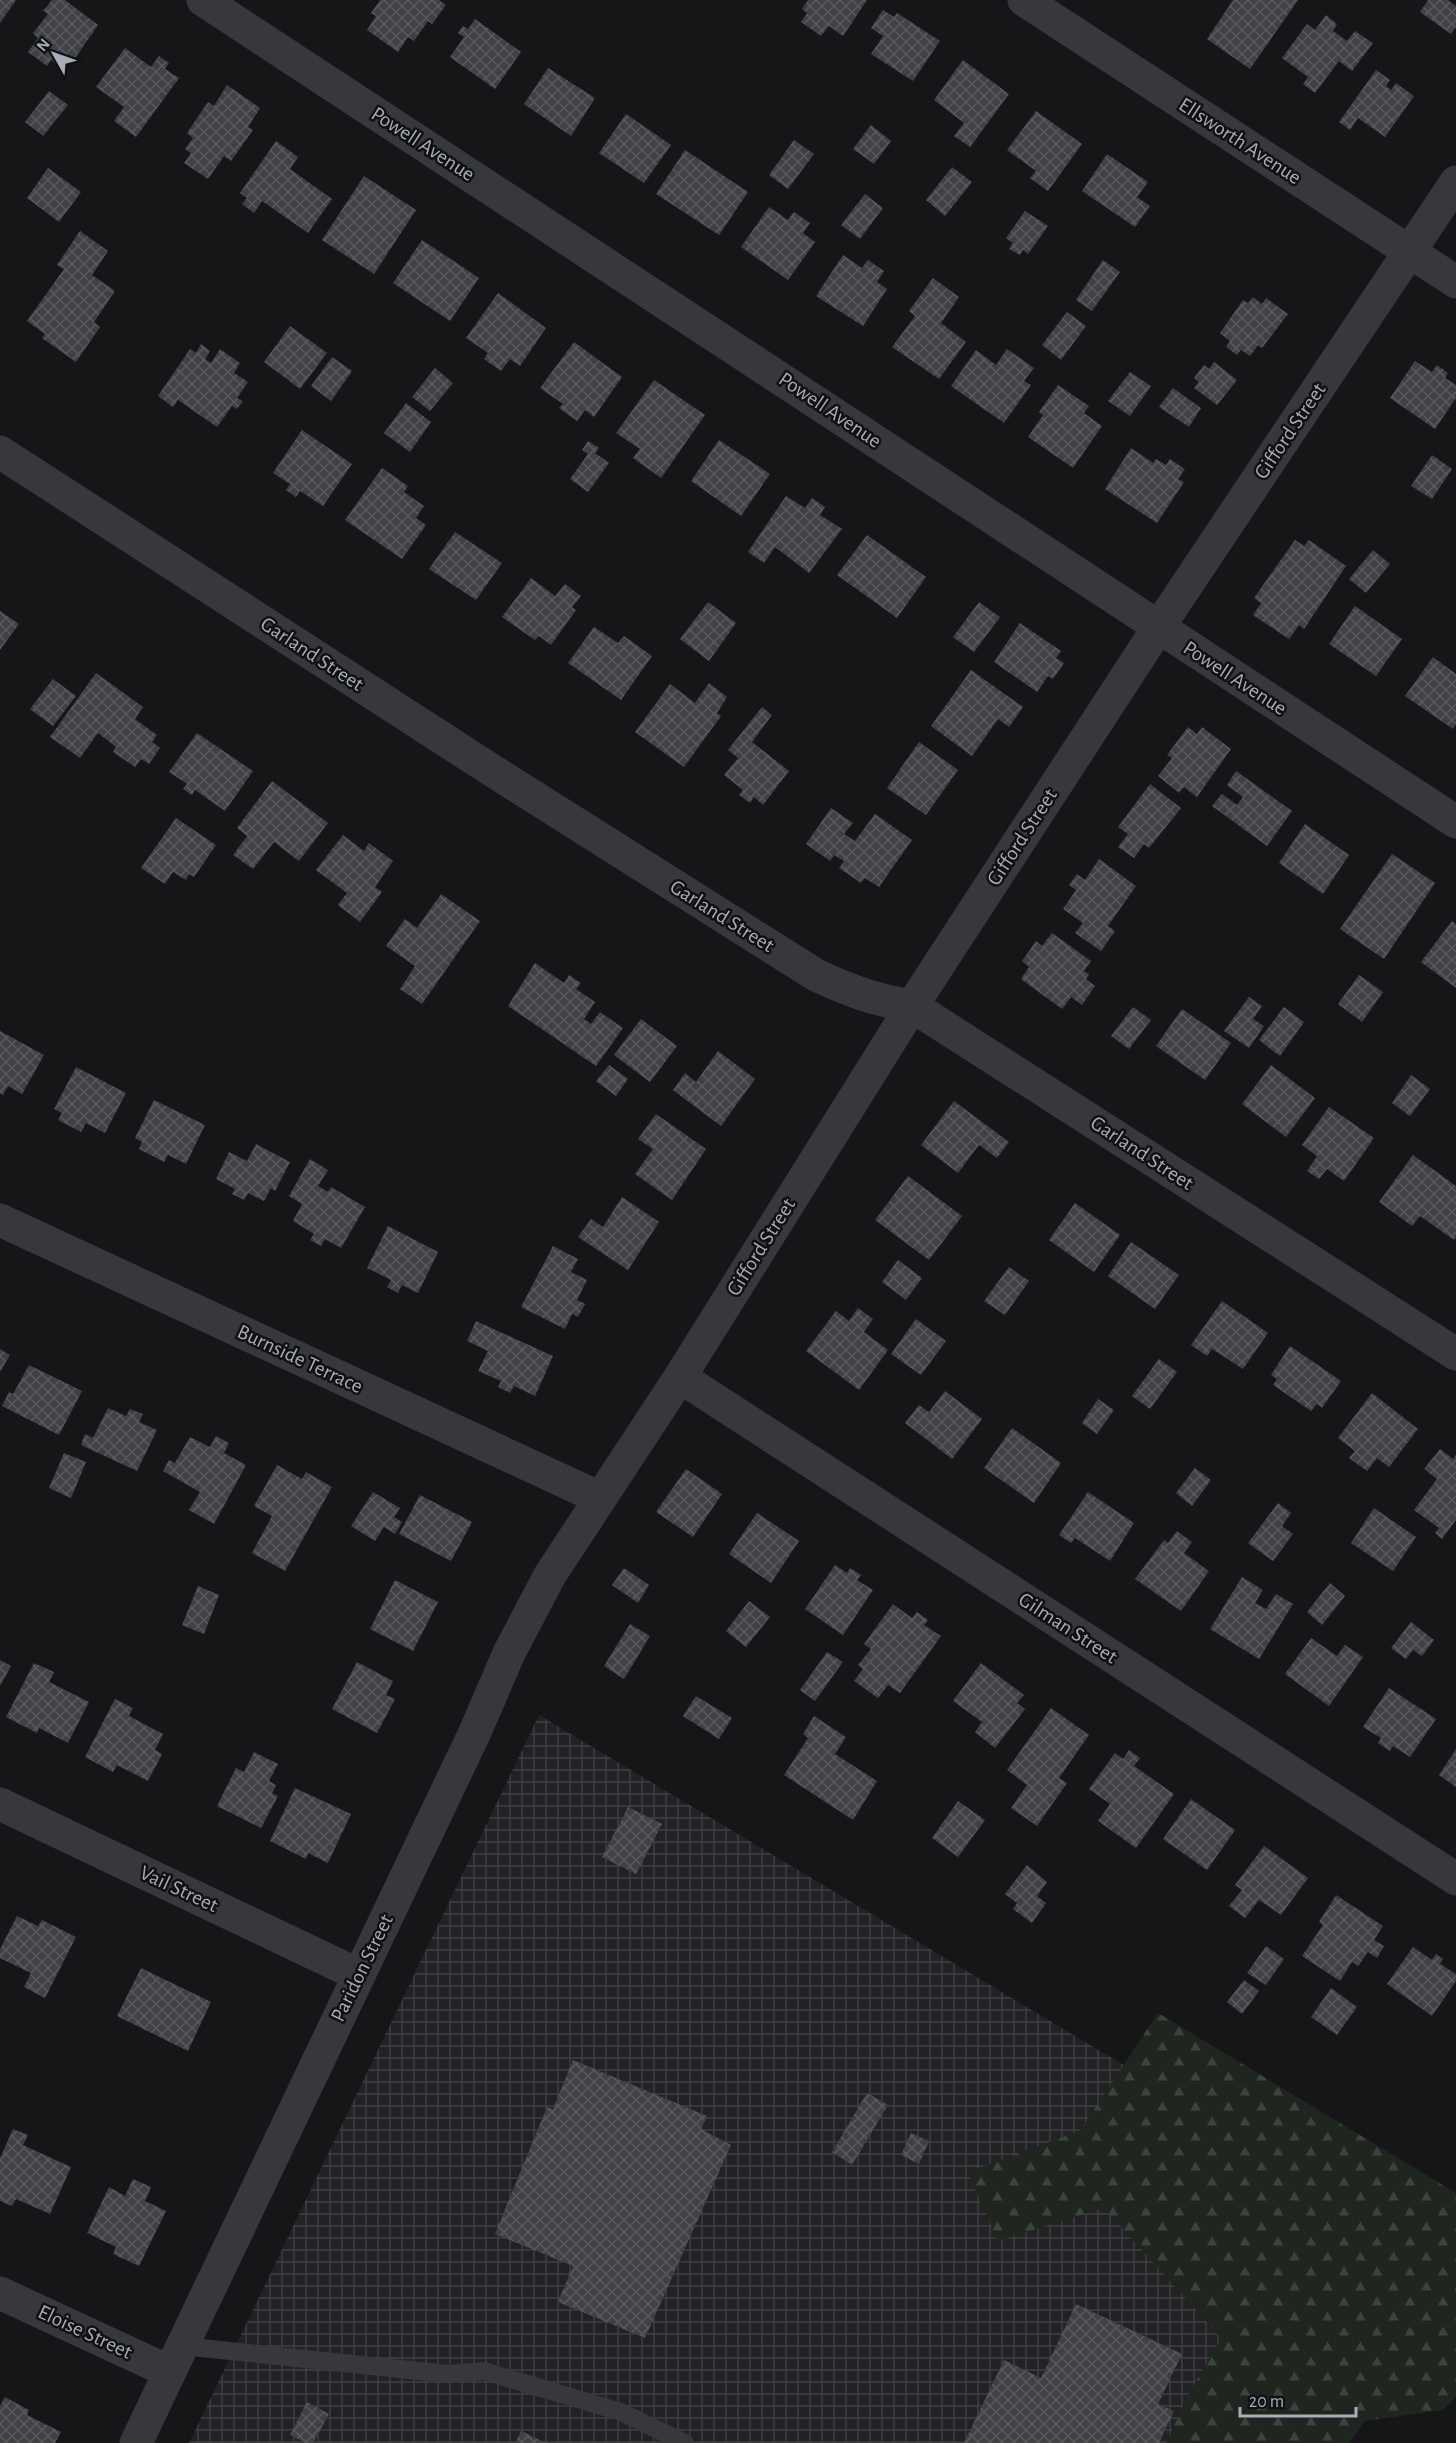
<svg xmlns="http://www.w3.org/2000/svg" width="1456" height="2443" font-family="'Alegreya Sans',sans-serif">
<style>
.industrial{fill:url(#industrial-grid)}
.forest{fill:url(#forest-firs)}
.building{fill:url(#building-cross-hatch)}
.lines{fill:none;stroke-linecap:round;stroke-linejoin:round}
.service{stroke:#37383d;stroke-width:18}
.minor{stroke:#37383d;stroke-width:33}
.labels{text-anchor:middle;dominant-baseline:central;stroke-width:5;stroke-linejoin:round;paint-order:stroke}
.street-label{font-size:21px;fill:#a8adb8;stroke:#111113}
</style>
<defs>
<pattern id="industrial-grid" width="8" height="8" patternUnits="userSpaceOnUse" patternTransform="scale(1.5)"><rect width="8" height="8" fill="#222225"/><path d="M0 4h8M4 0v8" fill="none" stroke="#3f3f43"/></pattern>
<pattern id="forest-firs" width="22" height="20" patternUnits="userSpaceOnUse" patternTransform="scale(1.5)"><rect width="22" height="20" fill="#1e261f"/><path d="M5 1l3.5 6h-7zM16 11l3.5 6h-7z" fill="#3c433d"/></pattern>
<pattern id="building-cross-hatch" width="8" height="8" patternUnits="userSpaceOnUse" patternTransform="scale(1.5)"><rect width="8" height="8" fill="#404145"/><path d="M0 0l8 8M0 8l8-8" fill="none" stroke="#595a5e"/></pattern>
</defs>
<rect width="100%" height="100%" fill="#161618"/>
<path class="industrial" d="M539 1715 1404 2233 1328 2443H189Z"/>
<path class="forest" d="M1158 2013 1456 2193V2397L1443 2410 1365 2421 1349 2443H1166L1187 2397 1221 2338 1104 2208 998 2241 967 2172 1080 2131Z"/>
<path class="building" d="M0 0H16L0 23Z
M52 0H65L98 25 73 61 64 54 56 64 51 60 47 66 28 52 38 38 33 33 48 14 43 11Z
M380 0H439L446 5 432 24 428 21 414 41 408 37 398 52 367 30 376 16 371 13Z
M808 0H867L843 36 829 26 821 36 801 22 807 13 802 9Z
M1233 0H1298L1250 69 1207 39Z
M1428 0H1448L1456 6V27L1451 34 1420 12Z
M883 10 894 17 897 13 940 41 913 81 871 54 883 36 871 28Z
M1326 15 1337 24 1333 31 1347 41 1355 31 1373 43 1352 71 1339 61 1315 93 1303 84 1308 77 1282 58 1307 24 1315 30Z
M475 19 521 52 495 89 450 57 464 37 458 33 463 26 468 29Z
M125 48 151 67 159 56 169 63 165 69 179 78 136 137 114 121 124 107 96 87Z
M963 60 1009 94 970 147 954 136 964 123 934 100Z
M548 68 595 98 571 136 524 104Z
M1376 70 1390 80 1386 86 1391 90 1396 83 1414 96 1385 137 1358 118 1350 130 1339 122Z
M227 85 260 108 248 127 253 130 231 161 224 156 208 179 184 163 191 153 185 149 193 138 187 133 208 102 214 106Z
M49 91 68 105 43 136 25 122Z
M1036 111 1082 144 1048 191 1030 178 1036 171 1007 150Z
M626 114 671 145 644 183 599 153Z
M871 125 891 141 874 164 853 149Z
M794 140 814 154 788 189 769 175Z
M276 141 298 157 290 169 332 199 308 233 262 201 254 213 242 204 247 198 240 193Z
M685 150 748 192 719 235 656 194Z
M1107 154 1148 182 1137 197 1150 206 1135 227 1082 191Z
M952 167 972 182 945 216 926 200Z
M48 168 81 192 59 222 27 198Z
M364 176 416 210 374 274 322 240Z
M865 194 883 208 860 239 841 225Z
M769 207 788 220 794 212 810 223 803 233 815 242 788 280 741 247Z
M1025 211 1048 226 1028 254 1023 250 1020 255 1009 249 1013 243 1006 238Z
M80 231 108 251 92 275 115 291 94 322 100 327 76 362 42 338 45 334 27 321 64 269 57 265Z
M422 240 479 278 450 321 393 283Z
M843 255 862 268 868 260 884 271 877 282 887 289 863 326 816 296Z
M1103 260 1120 272 1092 311 1076 300Z
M933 278 959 297 941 323 966 342 939 379 892 347 915 316 909 311Z
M498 293 546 328 520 366 510 359 501 371 484 359 488 353 466 338Z
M1253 297 1262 304 1266 298 1288 314 1262 348 1258 345 1250 356 1241 350 1237 355 1226 347 1230 341 1220 333 1243 300 1248 303Z
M1067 312 1086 326 1061 360 1042 345Z
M290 326 327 353 300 389 264 362Z
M574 342 622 377 594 417 585 410 577 421 559 408 563 404 540 388Z
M201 344 210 351 205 359 211 363 220 349 240 363 234 373 248 382 237 398 243 401 237 409 232 406 217 427 178 400 173 407 158 396 190 349 196 353Z
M1007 349 1034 368 1024 381 1031 385 1004 423 951 386 976 350 996 365Z
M332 357 352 371 331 401 311 386Z
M1415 361 1432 372 1437 365 1448 373 1445 378 1456 385V398L1435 429 1390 398Z
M1214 362 1237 380 1217 405 1194 388 1199 382 1194 378 1204 365 1209 369Z
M435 368 453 383 430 411 412 397Z
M1130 372 1151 386 1130 416 1108 401Z
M654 380 705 415 661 478 633 458 640 449 616 433Z
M1058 385 1089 406 1084 413 1102 426 1073 468 1028 437 1043 415 1039 412Z
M1173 388 1201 408 1189 427 1159 407Z
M406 403 431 422 410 452 384 433Z
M302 430 352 464 323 506 300 491 296 497 286 490 290 484 273 473Z
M719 440 770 474 741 516 691 481Z
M588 441 599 448 595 453 609 463 588 492 570 479 588 454 582 450Z
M1131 448 1153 463 1156 459 1166 465 1170 459 1185 469 1178 479 1184 482 1157 523 1105 489Z
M1432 455 1452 469 1432 499 1411 486Z
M382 468 408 486 404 492 424 506 416 518 426 525 402 559 345 520Z
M786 496 805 508 812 498 825 507 820 515 842 529 809 573 775 547 764 563 748 552Z
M455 532 502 563 476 600 429 569Z
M867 535 926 577 897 618 837 575Z
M1295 540 1304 546 1309 540 1346 566 1304 629 1299 625 1289 639 1253 615 1261 603 1254 598Z
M1373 550 1390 564 1366 593 1349 579Z
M531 578 555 596 565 584 581 596 572 607 576 610 551 645 539 636 535 640 502 617Z
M708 602 736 623 709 661 680 639Z
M979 602 1000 617 974 652 953 637Z
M1355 606 1402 639 1376 676 1329 644Z
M0 611 19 624 0 650Z
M1020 623 1061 651 1056 658 1064 663 1053 679 1048 676 1037 692 994 662Z
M594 627 618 643 624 636 652 656 621 700 568 663Z
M1433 657 1456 674V724L1453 729 1405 696Z
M971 670 1023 707 1009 727 998 719 972 756 931 726Z
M96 673 143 707 135 719 157 735 152 742 160 748 149 764 141 759 135 767 113 752 116 747 98 733 80 758 50 737Z
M53 679 76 696 53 726 30 709Z
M709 683 727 697 717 713 721 716 684 767 635 732 670 684 695 703Z
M762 707 772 715 752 742 789 771 763 805 754 797 750 803 739 795 743 790 724 775 738 758 728 750Z
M1188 727 1197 734 1202 727 1231 749 1197 797 1184 787 1179 793 1158 776 1172 758 1167 755Z
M197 733 253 771 225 811 195 790 192 795 183 789 187 784 169 772Z
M919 742 958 770 926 815 887 788Z
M1236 771 1292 811 1267 846 1212 806 1222 794 1237 805 1243 797 1227 785Z
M272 781 328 823 299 861 274 842 253 869 233 855 247 836 237 828Z
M1150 784 1181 808 1149 848 1144 844 1134 858 1118 847 1128 834 1118 827Z
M831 808 853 823 844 834 855 841 875 814 912 840 879 887 865 878 861 883 839 868 844 861 834 855 830 861 806 844Z
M176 818 216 845 194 877 189 874 186 880 173 872 165 884 141 868Z
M1305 824 1349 855 1323 894 1279 863Z
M343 835 364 851 369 843 393 861 375 887 382 892 360 922 338 905 347 893 316 870Z
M1392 854 1435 883 1384 959 1340 929Z
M1099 859 1136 886 1108 926 1115 931 1101 951 1075 933 1083 923 1063 909 1076 890 1069 885 1077 874 1085 880Z
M441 894 480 921 422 1004 400 989 415 966 386 946 405 919 417 928Z
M1452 921 1456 924V988L1421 962Z
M1052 933 1091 961 1084 971 1089 974 1086 979 1095 986 1082 1005 1071 997 1062 1009 1021 979 1029 967 1022 961 1036 941 1042 946Z
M535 963 564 983 569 975 581 983 576 989 595 1002 584 1019 591 1024 600 1012 623 1028 596 1066 508 1006Z
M1359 975 1383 992 1362 1022 1338 1004Z
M1249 997 1262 1006 1253 1019 1264 1026 1249 1048 1224 1031Z
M1133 1007 1151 1020 1129 1049 1111 1036Z
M1284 1007 1304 1022 1280 1056 1259 1040Z
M1182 1009 1231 1043 1205 1080 1156 1046Z
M641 1019 677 1046 650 1082 614 1055Z
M0 1031 44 1055 22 1094 8 1086 3 1095 0 1093Z
M718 1051 755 1079 721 1126 673 1090 685 1073 696 1082Z
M609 1065 628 1079 616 1096 596 1081Z
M1271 1065 1315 1098 1286 1137 1242 1104Z
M76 1067 126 1093 105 1133 86 1123 81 1132 58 1120 62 1113 54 1109Z
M1411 1075 1430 1089 1410 1116 1392 1103Z
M154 1100 205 1125 186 1164 168 1155 164 1162 139 1149 142 1142 135 1138Z
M954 1101 1009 1142 997 1158 979 1145 958 1173 921 1145Z
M1329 1107 1374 1138 1344 1181 1327 1169 1319 1179 1307 1171 1317 1156 1302 1145Z
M656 1114 706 1149 672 1200 635 1174 653 1149 638 1139Z
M256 1144 290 1162 275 1191 271 1188 264 1201 248 1193 244 1200 232 1194 235 1189 216 1179 229 1152 247 1161Z
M1413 1155 1456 1186V1237L1454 1240 1420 1216 1412 1226 1379 1202Z
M310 1159 328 1170 318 1186 328 1192 331 1187 365 1207 341 1248 325 1239 321 1246 310 1240 314 1234 293 1221 302 1204 289 1196Z
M908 1176 962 1216 929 1260 875 1220Z
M622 1197 659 1222 628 1270 578 1237 591 1219 603 1227Z
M1075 1203 1120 1235 1094 1272 1049 1240Z
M388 1226 438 1252 418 1293 402 1285 398 1293 387 1287 391 1280 367 1268Z
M1131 1242 1179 1275 1155 1309 1108 1276Z
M553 1246 578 1259 571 1272 587 1280 577 1300 585 1304 578 1317 572 1314 565 1329 521 1307Z
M898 1260 922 1278 906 1300 882 1282Z
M1009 1267 1029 1281 1005 1315 984 1301Z
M1222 1301 1268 1333 1243 1369 1212 1349 1207 1356 1191 1345Z
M858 1308 873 1319 864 1332 888 1350 859 1390 806 1351 836 1311 849 1321Z
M916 1319 946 1341 921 1375 891 1354Z
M476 1321 553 1356 535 1396 514 1386 510 1393 498 1387 501 1381 478 1371 488 1351 467 1341Z
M1290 1346 1341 1381 1322 1408 1317 1404 1311 1411 1273 1385 1277 1379 1271 1375Z
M0 1349 10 1355 0 1372Z
M1159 1359 1177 1372 1150 1409 1132 1396Z
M29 1365 82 1391 59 1435 2 1406 9 1392 13 1394Z
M945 1391 982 1419 952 1459 905 1423 919 1405 929 1412Z
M1372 1393 1418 1429 1389 1467 1377 1458 1367 1471 1349 1458 1355 1451 1338 1438Z
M1098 1399 1114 1410 1097 1434 1082 1423Z
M108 1408 126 1416 130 1409 143 1414 139 1422 157 1430 137 1471 81 1445 85 1434 93 1438Z
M1012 1428 1061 1463 1034 1503 984 1468Z
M216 1436 229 1443 224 1453 246 1465 214 1524 189 1510 200 1492 163 1471 169 1460 175 1463 190 1437 210 1447Z
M1440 1449 1453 1459 1456 1455V1520L1442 1539 1435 1533 1439 1528 1414 1510 1437 1479 1424 1469Z
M64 1453 86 1462 71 1498 49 1488Z
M277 1465 302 1479 306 1472 332 1487 285 1571 252 1553 272 1516 254 1506Z
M1195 1468 1211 1480 1192 1506 1176 1493Z
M686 1469 722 1494 693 1537 656 1512Z
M373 1492 400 1508 394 1517 402 1522 395 1534 384 1527 375 1541 351 1526Z
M1088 1492 1134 1523 1110 1561 1075 1538 1071 1543 1059 1535Z
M420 1495 472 1522 451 1561 399 1534Z
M1278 1503 1291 1513 1282 1526 1293 1534 1273 1561 1248 1543Z
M1374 1508 1416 1537 1393 1571 1351 1543Z
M757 1513 799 1541 771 1583 729 1554Z
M1177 1531 1192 1542 1184 1553 1209 1571 1181 1611 1135 1579 1164 1540 1168 1543Z
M835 1565 847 1573 850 1568 861 1575 857 1580 873 1590 843 1635 805 1609Z
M624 1568 649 1585 638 1603 612 1585Z
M1242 1577 1263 1590 1255 1603 1266 1609 1276 1594 1293 1604 1259 1659 1210 1629Z
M395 1580 438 1602 413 1651 370 1629Z
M1330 1583 1345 1596 1322 1625 1307 1612Z
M198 1586 219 1595 204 1634 182 1625Z
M749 1601 770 1617 746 1647 726 1631Z
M893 1604 912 1618 917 1612 928 1620 924 1625 941 1636 900 1693 888 1685 878 1698 854 1681 863 1669 858 1665 871 1649 864 1644Z
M1411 1622 1434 1640 1422 1656 1413 1650 1406 1659 1391 1648Z
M630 1624 650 1636 624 1679 604 1666Z
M1311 1638 1337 1656 1345 1645 1363 1657 1329 1706 1285 1674Z
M827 1652 843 1662 815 1701 800 1690Z
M0 1660 11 1666 0 1686Z
M357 1662 393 1681 386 1695 395 1699 377 1733 332 1709Z
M34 1663 54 1672 49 1682 89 1702 68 1743 39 1728 37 1733 6 1717Z
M981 1663 1024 1695 1017 1703 1025 1709 995 1748 975 1732 982 1722 953 1701Z
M1389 1688 1436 1719 1410 1757 1393 1746 1390 1751 1378 1743 1381 1738 1363 1727Z
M696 1696 732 1718 719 1739 683 1716Z
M115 1699 133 1708 129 1716 163 1734 155 1750 162 1754 148 1781 117 1765 113 1772 85 1757Z
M1051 1708 1089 1735 1059 1778 1067 1783 1037 1826 1011 1808 1027 1785 1007 1770Z
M814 1716 846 1737 835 1754 877 1781 853 1820 784 1775 808 1738 803 1734Z
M1456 1749V1787L1439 1775Z
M1129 1750 1140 1758 1134 1766 1174 1794 1136 1848 1098 1821 1110 1804 1089 1789 1115 1753 1123 1759Z
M254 1752 278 1764 269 1781 276 1785 272 1793 278 1796 261 1828 217 1806 236 1768 244 1772Z
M295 1788 351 1814 328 1863 308 1853 306 1859 270 1841Z
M1191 1799 1235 1830 1207 1870 1163 1839Z
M958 1801 985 1820 958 1857 932 1838Z
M628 1807 662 1824 636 1874 602 1857Z
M1264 1846 1308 1878 1281 1915 1259 1900 1245 1918 1229 1906 1242 1890 1235 1885Z
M1027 1865 1047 1882 1037 1896 1046 1903 1032 1923 1013 1909 1017 1903 1005 1894Z
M1336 1895 1383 1926 1374 1940 1384 1946 1377 1958 1368 1952 1358 1966 1352 1962 1340 1981 1302 1956 1323 1925 1319 1922Z
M17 1916 38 1926 42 1920 76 1937 45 1998 24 1987 31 1973 0 1958V1949Z
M1266 1946 1284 1959 1266 1985 1247 1973Z
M1413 1947 1432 1960 1436 1954 1443 1959 1440 1964 1456 1974V1981L1432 2016 1387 1984Z
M141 1968 211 2002 188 2051 117 2016Z
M1244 1980 1259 1991 1242 2014 1227 2002Z
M1331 1988 1357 2007 1337 2035 1311 2017Z
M573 2060 707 2116 701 2129 731 2145 645 2338 558 2302 573 2266 495 2234 547 2107 553 2109Z
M867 2093 888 2105 852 2165 832 2152Z
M13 2129 28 2135 23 2145 71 2167 50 2214 16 2199 12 2206 0 2201V2158Z
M911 2133 929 2141 919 2164 901 2155Z
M133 2179 151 2187 145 2201 166 2211 139 2266 113 2254 116 2247 87 2233 109 2187 125 2196Z
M1076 2304 1182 2354 1158 2404 1174 2411 1159 2443H964L1004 2360 1041 2378Z
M5 2397 29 2410 27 2415 61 2432 55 2443H0V2406Z
M307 2402 329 2414 313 2443H306L290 2435Z
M521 2431 546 2443H515Z"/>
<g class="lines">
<path class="service" d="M182 2346 448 2374 484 2371 621 2412 685 2443"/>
<path class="minor" d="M203 0 1456 822
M1024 0 1456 282
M0 452 493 771 816 975C848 990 877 1001 912 1006L1456 1354
M0 1220 600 1498
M680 1377 1456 1879
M0 1804 359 1975
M0 2293 170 2372
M136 2443 475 1732 509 1653 550 1575 680 1377 912 1006 1158 628 1456 182"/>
</g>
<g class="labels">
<g class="street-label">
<text transform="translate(1240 141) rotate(33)">Ellsworth Avenue</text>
<text transform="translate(423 144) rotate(33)">Powell Avenue</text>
<text transform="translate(830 410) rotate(34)">Powell Avenue</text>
<text transform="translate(1290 431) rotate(-56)">Gifford Street</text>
<text transform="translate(312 654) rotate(33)">Garland Street</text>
<text transform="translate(1235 678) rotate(33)">Powell Avenue</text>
<text transform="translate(1022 837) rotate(-57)">Gifford Street</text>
<text transform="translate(722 916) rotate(32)">Garland Street</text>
<text transform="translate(1142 1153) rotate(33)">Garland Street</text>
<text transform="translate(761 1247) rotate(-58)">Gifford Street</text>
<text transform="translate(300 1359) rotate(25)">Burnside Terrace</text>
<text transform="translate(1068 1628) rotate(33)">Gilman Street</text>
<text transform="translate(179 1889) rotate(25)">Vail Street</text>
<text transform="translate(362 1968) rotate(-64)">Paridon Street</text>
<text transform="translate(85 2332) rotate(25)">Eloise Street</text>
</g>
</g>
<g transform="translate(54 54) rotate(310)" stroke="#111113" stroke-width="4.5" paint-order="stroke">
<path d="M0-4.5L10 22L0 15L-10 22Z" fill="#a8adb8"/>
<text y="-9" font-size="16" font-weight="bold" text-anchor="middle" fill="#a8adb8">N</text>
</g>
<path d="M1240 2407v9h116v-9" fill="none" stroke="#a8adb8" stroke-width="3"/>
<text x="1249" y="2407" font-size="18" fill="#a8adb8" stroke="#111113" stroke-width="4.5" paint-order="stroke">20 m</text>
</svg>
